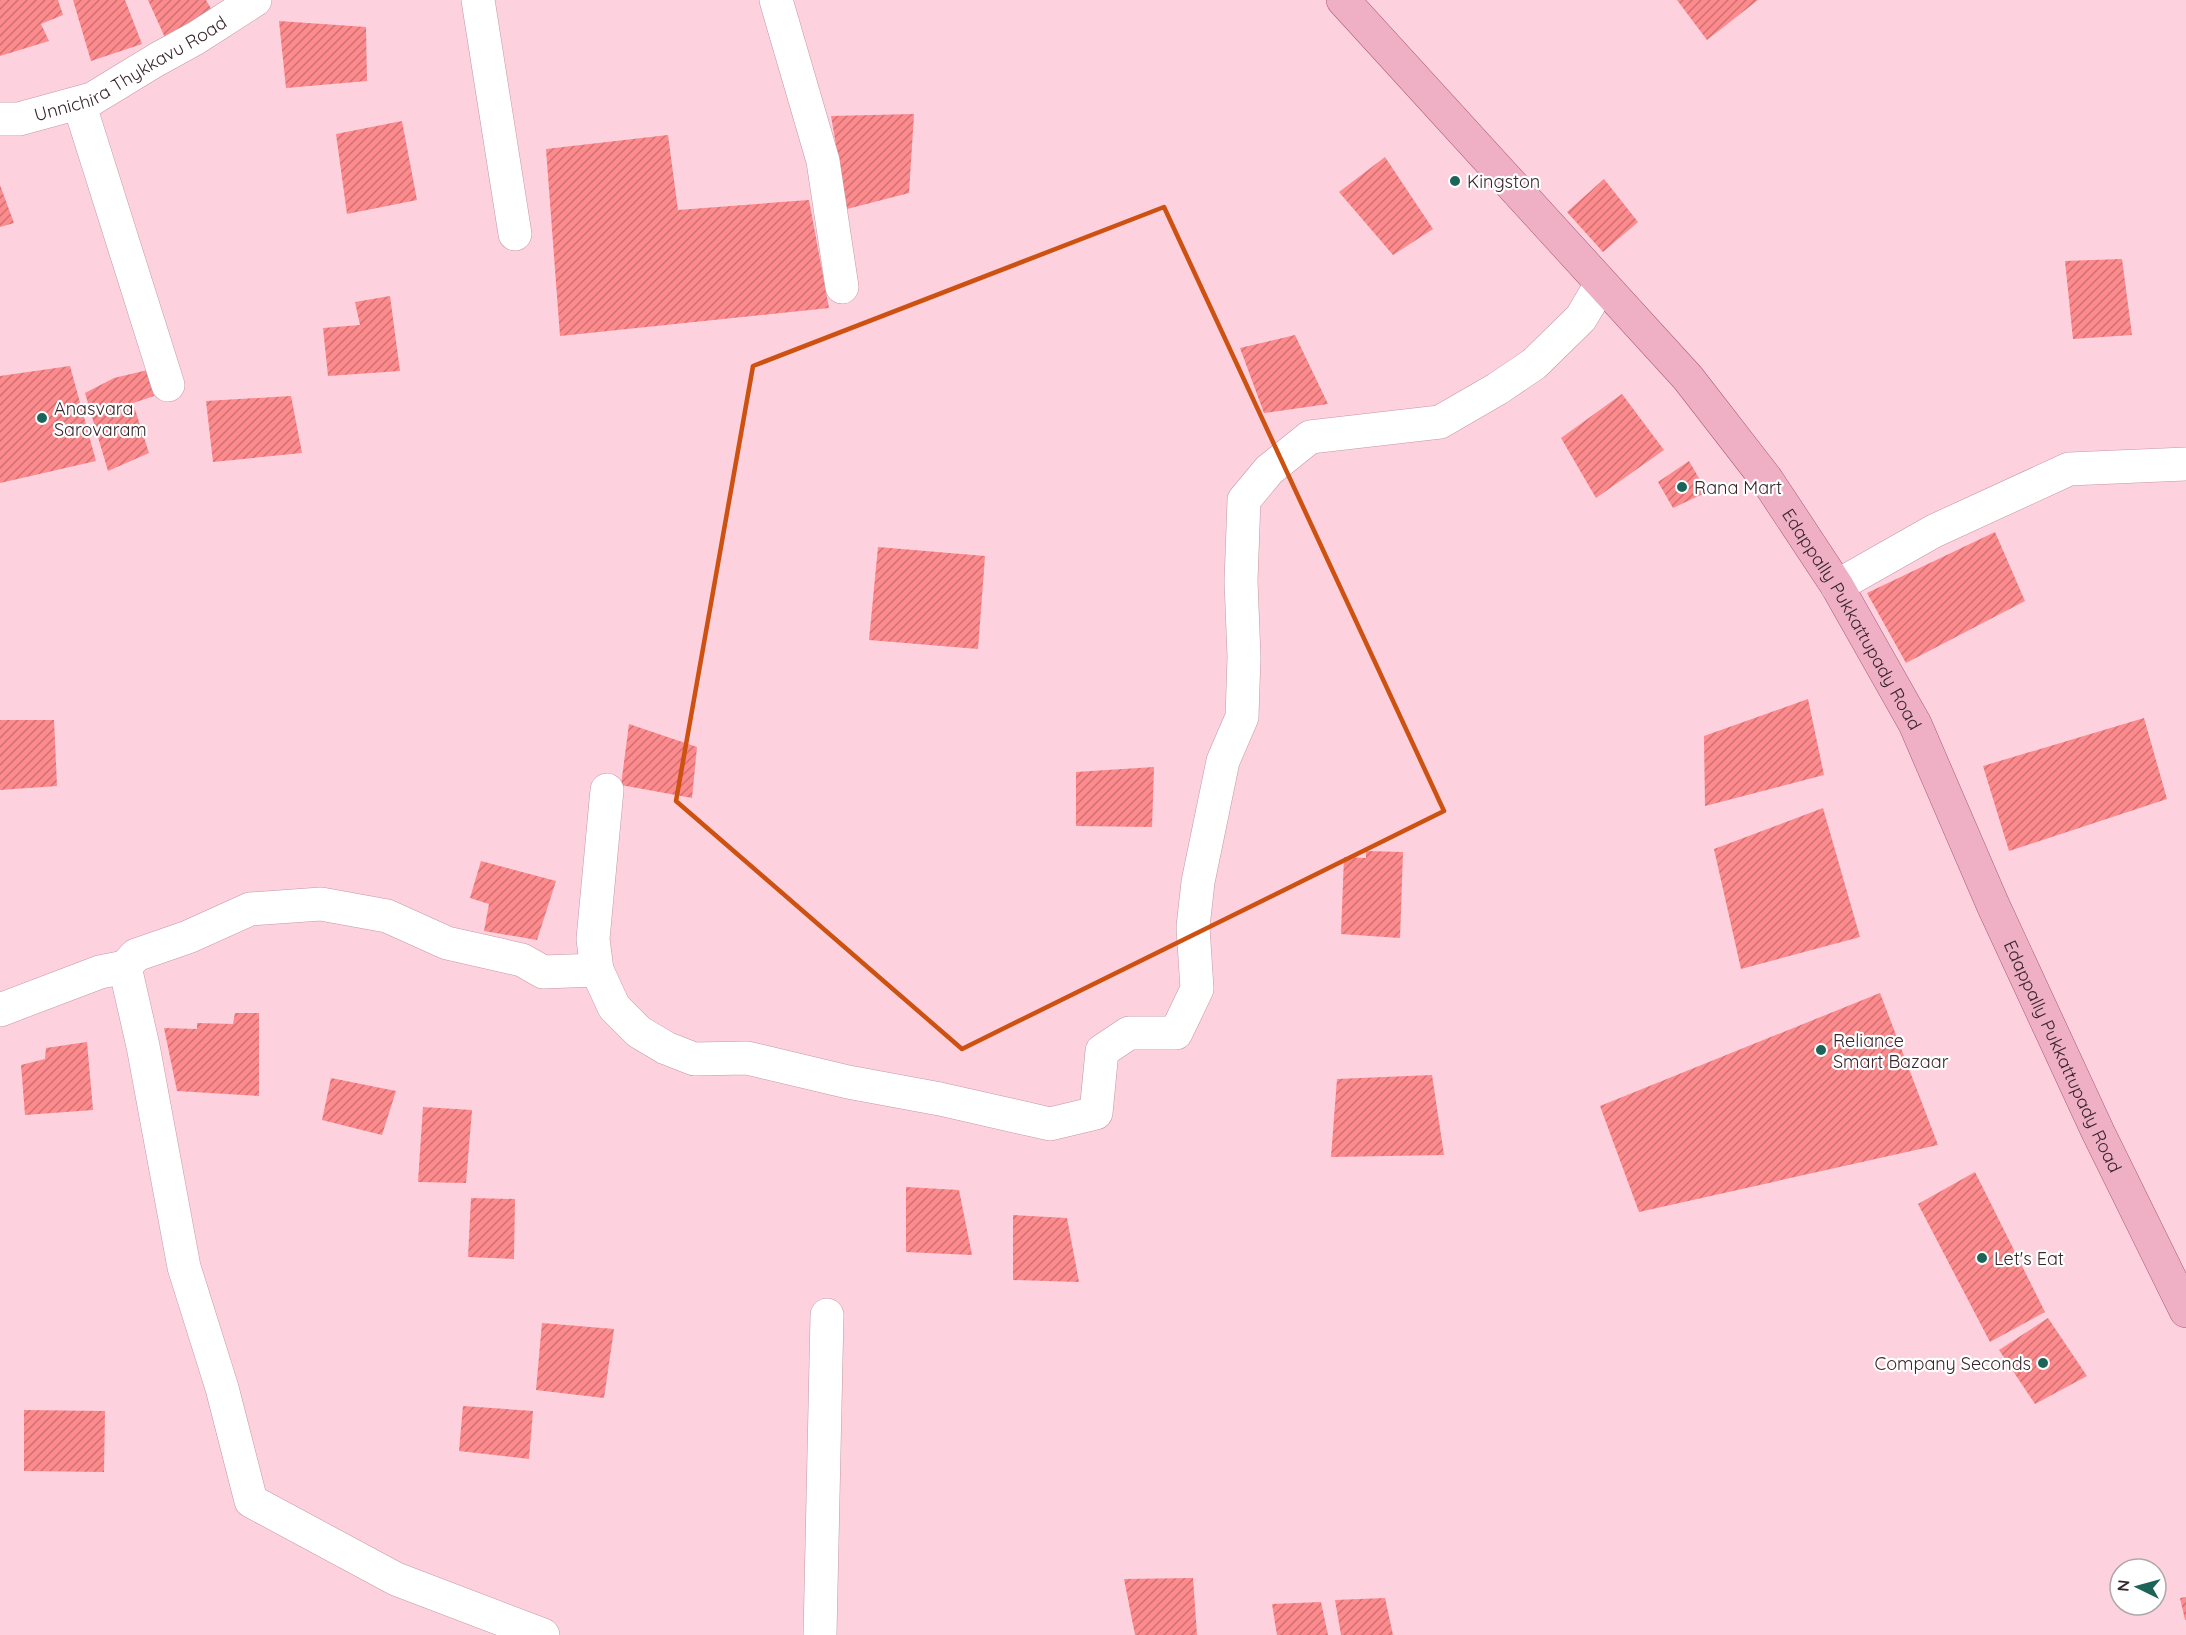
<svg xmlns="http://www.w3.org/2000/svg" width="2186" height="1635" font-family="Quicksand,sans-serif">
<style>
.building{fill:url(#building-hatch)}
.lines{fill:none;stroke-linecap:round;stroke-linejoin:round}
.minor-casing{stroke:#c299a5;stroke-width:34}
.major-casing{stroke:#a85c76;stroke-width:34}
.minor{stroke:#fff;stroke-width:33}
.major{stroke:#efafc5;stroke-width:33}
.marked{fill:none;stroke:#cd5111;stroke-width:4.5;stroke-linejoin:round}
.poi-dot{fill:#1d6458;stroke:#fff;stroke-width:2}
.labels{text-anchor:middle;dominant-baseline:central;stroke-width:4.5;stroke-linejoin:round;paint-order:stroke}
.street-label{font-size:18px;fill:#37262b;stroke:#fff}
.poi-label{font-size:18px;fill:#37262b;stroke:#fff;text-anchor:start}
</style>
<defs>
<pattern id="building-hatch" width="6" height="6" patternUnits="userSpaceOnUse" patternTransform="scale(1.5)"><rect width="6" height="6" fill="#fd8a8d"/><path d="M-1 1l2-2M0 6l6-6M5 7l2-2" fill="none" stroke="#ce7173"/></pattern>
</defs>
<rect width="100%" height="100%" fill="#fdd1dd"/>
<path class="building" d="M0 0H58L63 15 41 24 49 41 0 56Z
M73 0H125L142 44 91 61Z
M148 0H206L216 17 167 42Z
M1677 0H1758L1707 40Z
M279 21 366 27 367 81 286 88Z
M914 114 909 193 847 209 831 116Z
M402 121 417 200 347 214 336 134Z
M668 135 678 210 809 200 829 308 560 336 546 149Z
M1385 157 1433 229 1393 255 1339 192Z
M1604 179 1638 222 1603 252 1567 212Z
M0 185 14 223 0 227Z
M2122 259 2132 335 2073 339 2065 261Z
M390 296 400 371 328 376 323 328 360 325 355 302Z
M1295 335 1328 404 1264 413 1240 348Z
M70 366 96 461 0 483V376Z
M148 370 154 396 133 403 149 453 108 471 85 393 114 378Z
M1622 394 1664 450 1596 498 1561 438Z
M291 396 302 453 213 462 206 401Z
M1689 461 1707 492 1673 508 1658 482Z
M1995 532 2025 601 1906 663 1867 593Z
M878 547 985 556 978 649 869 640Z
M1808 699 1824 775 1705 806 1704 736Z
M2144 718 2167 799 2009 851 1983 766Z
M0 720H54L57 786 0 790Z
M629 724 697 747 692 798 621 785Z
M1154 767 1152 827 1076 826V772Z
M1823 808 1860 937 1741 969 1714 849Z
M1366 851 1403 852 1400 938 1341 934 1344 857 1366 858Z
M481 861 556 881 537 940 484 931 489 904 470 898Z
M1880 993 1938 1145 1639 1212 1600 1106Z
M235 1013H259V1096L177 1091 164 1028 197 1029V1023L233 1024Z
M87 1042 93 1110 25 1115 21 1065 45 1059 46 1048Z
M1432 1075 1444 1155 1331 1157 1337 1079Z
M331 1078 396 1091 382 1135 322 1120Z
M423 1107 472 1110 466 1183 418 1182Z
M1975 1172 2045 1312 1990 1342 1918 1204Z
M906 1187 959 1190 972 1255 906 1252Z
M471 1198 515 1199 514 1259 468 1257Z
M1013 1215 1067 1218 1079 1282 1013 1280Z
M2048 1318 2087 1376 2035 1404 1999 1350Z
M542 1323 614 1329 604 1398 536 1390Z
M463 1406 533 1411 529 1459 459 1451Z
M24 1410 105 1411 104 1472 24 1471Z
M1193 1578 1197 1635H1135L1124 1579Z
M2186 1597V1620H2185L2180 1598Z
M1385 1598 1393 1635H1341L1335 1600Z
M1321 1602 1328 1635H1277L1272 1604Z"/>
<g class="lines">
<g class="minor-casing">
<g id="minor">
<path d="M478 0 515 234"/>
<path d="M776 0 823 161 842 287"/>
<path d="M79 103 168 385"/>
<path id="s1" d="M0 119H19L92 99 156 60 196 38 255 0"/>
<path d="M1837 586 1934 531 2069 469 2186 464"/>
<path d="M607 790 593 939 597 970 614 1007 639 1032 666 1048 694 1059 747 1058 848 1082 940 1099 1050 1124 1096 1113 1102 1051 1129 1033H1176L1197 989 1193 927 1198 882 1223 761 1242 717 1244 657 1241 581 1244 500 1269 470 1310 437 1440 422 1497 389 1534 364 1581 318 1601 284"/>
<path d="M125 967 136 955 188 937 250 909 321 904 387 916 447 943 522 960 543 972 597 970"/>
<path d="M0 1010 100 972 125 967 143 1046 184 1267 222 1388 251 1501 396 1579 543 1635"/>
<path d="M820 1635 827 1315"/>
</g>
</g>
<g class="major-casing">
<g id="major">
<path id="s2" d="M1343 0 1688 378 1767 480 1837 586 1915 724 1993 905 2098 1132 2186 1311"/>
</g>
</g>
<use href="#minor" class="minor"/>
<use href="#major" class="major"/>
</g>
<path class="marked" d="M1164 207 1444 811 962 1049 676 801 753 366Z"/>
<g class="poi-dot">
<circle cx="1455" cy="181" r="6"/>
<circle cx="42" cy="418" r="6"/>
<circle cx="1682" cy="487" r="6"/>
<circle cx="1821" cy="1050" r="6"/>
<circle cx="1982" cy="1258" r="6"/>
<circle cx="2043" cy="1363" r="6"/>
</g>
<g class="labels">
<g class="street-label">
<text stroke="none"><textPath href="#s1" startOffset="142">Unnichira Thykkavu Road</textPath></text>
<text stroke="none"><textPath href="#s2" startOffset="804">Edappally Pukkattupady Road</textPath></text>
<text stroke="none"><textPath href="#s2" startOffset="1290">Edappally Pukkattupady Road</textPath></text>
</g>
<g class="poi-label">
<text x="1467" y="181">Kingston</text>
<text x="54" y="408">Anasvara<tspan x="54" dy="21">Sarovaram</tspan></text>
<text x="1694" y="487">Rana Mart</text>
<text x="1833" y="1040">Reliance<tspan x="1833" dy="21">Smart Bazaar</tspan></text>
<text x="1994" y="1258">Let's Eat</text>
<text x="2031" y="1363" text-anchor="end">Company Seconds</text>
</g>
</g>
<g transform="translate(2138 1587) rotate(275)"><circle r="28" fill="#ffffff" stroke="#afa8aa" stroke-width="1.5"/>
<path d="M0-4.5L10 22L0 15L-10 22Z" fill="#1d6458"/>
<text y="-9" font-size="16" font-weight="bold" text-anchor="middle" fill="#37262b">N</text>
</g>
</svg>
